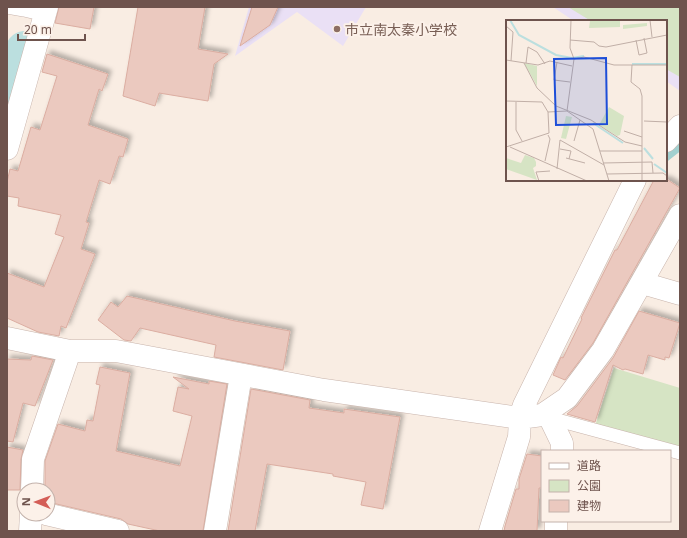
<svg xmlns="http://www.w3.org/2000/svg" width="687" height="538" font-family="'Noto Sans','Noto Sans JP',sans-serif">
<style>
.education{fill:#eae0f5}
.green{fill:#d6e4c4}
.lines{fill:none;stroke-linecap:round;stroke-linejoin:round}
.stream{stroke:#a2d0cf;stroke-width:7}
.river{stroke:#bbdfdf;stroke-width:40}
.building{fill:#ebc9bf;stroke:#dbada1;filter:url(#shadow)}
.service-casing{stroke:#c8b4ac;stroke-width:14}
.minor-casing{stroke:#c8b4ac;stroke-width:23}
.service{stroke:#fff;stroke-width:13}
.minor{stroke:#fff;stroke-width:22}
.education-dot{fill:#8d6e63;stroke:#fcf1e9;stroke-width:1.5}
.labels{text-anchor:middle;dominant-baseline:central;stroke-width:4;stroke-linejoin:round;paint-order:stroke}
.education-label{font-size:14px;fill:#785e54;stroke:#fcf1e9;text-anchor:start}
.inset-river{fill:none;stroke:#bbdfdf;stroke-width:2}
.inset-road{fill:none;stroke:#c1afa7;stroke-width:1}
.view{fill:#1d4ed8;fill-opacity:0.15;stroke:#1d4ed8;stroke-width:2}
.inset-edge{fill:none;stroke:#6e534d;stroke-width:2}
</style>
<defs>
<filter id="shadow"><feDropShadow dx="3.5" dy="-3.5" stdDeviation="2" flood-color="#0004"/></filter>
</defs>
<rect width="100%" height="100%" fill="#f9ede3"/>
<path class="education" d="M249 7H366L343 46 297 12 235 56Z
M553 7H680V91L666 81V21H574Z"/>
<path class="green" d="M568 7H680V77L666 69V21H591Z
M614 368 680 388V447L595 426Z"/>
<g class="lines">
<path class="stream" d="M666 158 680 147"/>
<path class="river" d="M7 108 25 51"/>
</g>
<path class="building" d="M59 7H94L90 29 55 23Z
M138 7H205L198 49 228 54 214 64 208 101 159 93 155 106 123 96Z
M252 7H278L270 25 240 46Z
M47 54 108 74 102 91 99 89 88 125 128 139 123 157 119 156 110 184 99 180 86 222 89 223 81 249 95 254 66 328 61 326 59 336 38 332 7 318V273L44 287 64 237 55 234 61 215 18 206 19 198 7 196V182L10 169 18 171 31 127 40 130 57 76 42 72Z
M654 180H668L680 188 593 343 565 380 553 375 561 357 563 358 582 319 581 318 615 250H617Z
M127 296 235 321 290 331 283 370 214 357 216 345 140 328 131 341 124 340 98 320 111 302 118 307Z
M639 311 680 323 669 358 665 357V360L648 355 643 374 625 369 623 370 613 365 595 422 567 414 577 406 613 358Z
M32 356 53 360 35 406 23 403 13 442 7 441V359L31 360Z
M100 367 130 373 116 451 180 466 192 416 173 411 178 387 189 389 173 377 209 384V381L227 384 203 531H160L128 524 121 519 48 502V490H45V461L58 424 85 431 87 420 93 421 100 385 96 384Z
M251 389 310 400 309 408 344 413V409L400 417 383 509 361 505 366 482 333 476V474L267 464 255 531H228Z
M7 447 23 450 21 459 20 490H7Z
M527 454 542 456V488H539L537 531H504L505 526 516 489H519V479Z"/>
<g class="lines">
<g class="service-casing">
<path id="service" d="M7 7 24 10 45 15
M550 418 680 453"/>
</g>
<g class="minor-casing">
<path id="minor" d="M666 141 680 126
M7 149 47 7
M642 283 680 294
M7 338 70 351H116L324 390 520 418 542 415 567 398 603 350 680 215
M547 412 562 443V451
M32 490 33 459 70 351
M46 514 118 531
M30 531 31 514
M215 531 241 375
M490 531 519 437 520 418 524 405 635 180
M556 531V521"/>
</g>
<use href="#service" class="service"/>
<use href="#minor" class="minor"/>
</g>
<circle class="education-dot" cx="337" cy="29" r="4"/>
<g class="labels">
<g class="education-label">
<text x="345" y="29">市立南太秦小学校</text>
</g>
</g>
<g transform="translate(506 20)">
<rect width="161" height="161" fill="#f9ede3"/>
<path d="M114 0V7L83 8 84 1ZM141 3V6L117 9V5ZM18 43 31 46V66ZM103 87 118 96 114 115 111 116 93 105ZM60 96 66 97 60 119 55 118ZM19 135 28 138 30 142V146L27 148 31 160 0 149V138L15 143Z" fill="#d6e4c4"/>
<path class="inset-river" d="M4 0 13 15 50 35 66 38 78 36M126 44H161M87 103 117 123M138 128 147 139M148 144 161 153"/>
<path class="inset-road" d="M65 0 64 28 68 39 61 91 87 109 103 161M144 0 146 17M0 6 7 12 5 41M64 20 88 22 93 26 100 27 161 15M130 20 133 35 141 33 138 18M68 39 78 37 108 45H161M0 40 32 45 44 41 66 46M51 42 48 60 64 62M18 43 31 68 50 86 85 100 119 122 136 126M20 43 22 27 31 32 39 44M126 45 125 62 134 69 136 76V161M0 81 36 82 42 92 43 113 0 127M10 82V110L16 121M42 92 61 91M138 101 161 102M118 111 136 117M68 121 74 100M4 127 81 161M54 129 65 131 63 139M94 131H136M60 138 79 143M39 141 44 119 42 115M97 143 146 142 147 153M51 149 54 120 98 145M101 154 157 153 161 156M33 161 30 152 44 151"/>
<path class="view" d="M100 38 101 104 50 105 48 39Z"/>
<rect width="161" height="161" class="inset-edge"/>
</g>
<rect width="687" height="538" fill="none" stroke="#6e534d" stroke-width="16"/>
<rect x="541" y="450" width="130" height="72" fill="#fcf1e9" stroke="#c3b2ab"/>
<rect x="549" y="463" width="20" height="6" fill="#ffffff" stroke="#c3b2ab"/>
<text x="577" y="470" font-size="12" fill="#6e534d">道路</text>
<rect x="549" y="480" width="20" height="12" fill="#d6e4c4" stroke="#c3b2ab"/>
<text x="577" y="490" font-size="12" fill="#6e534d">公園</text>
<rect x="549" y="500" width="20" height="12" fill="#ebc9bf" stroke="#c3b2ab"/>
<text x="577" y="510" font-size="12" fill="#6e534d">建物</text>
<g transform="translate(36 502) rotate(271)"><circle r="19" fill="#fcf1e9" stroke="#c3b2ab"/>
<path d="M0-3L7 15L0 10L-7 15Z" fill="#d45e57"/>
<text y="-6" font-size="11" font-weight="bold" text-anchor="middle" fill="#6e534d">N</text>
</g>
<path d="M18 34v6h67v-6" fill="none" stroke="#6e534d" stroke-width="2"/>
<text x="24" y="34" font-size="12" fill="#6e534d" stroke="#fcf1e9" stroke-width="3" paint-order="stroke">20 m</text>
</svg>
